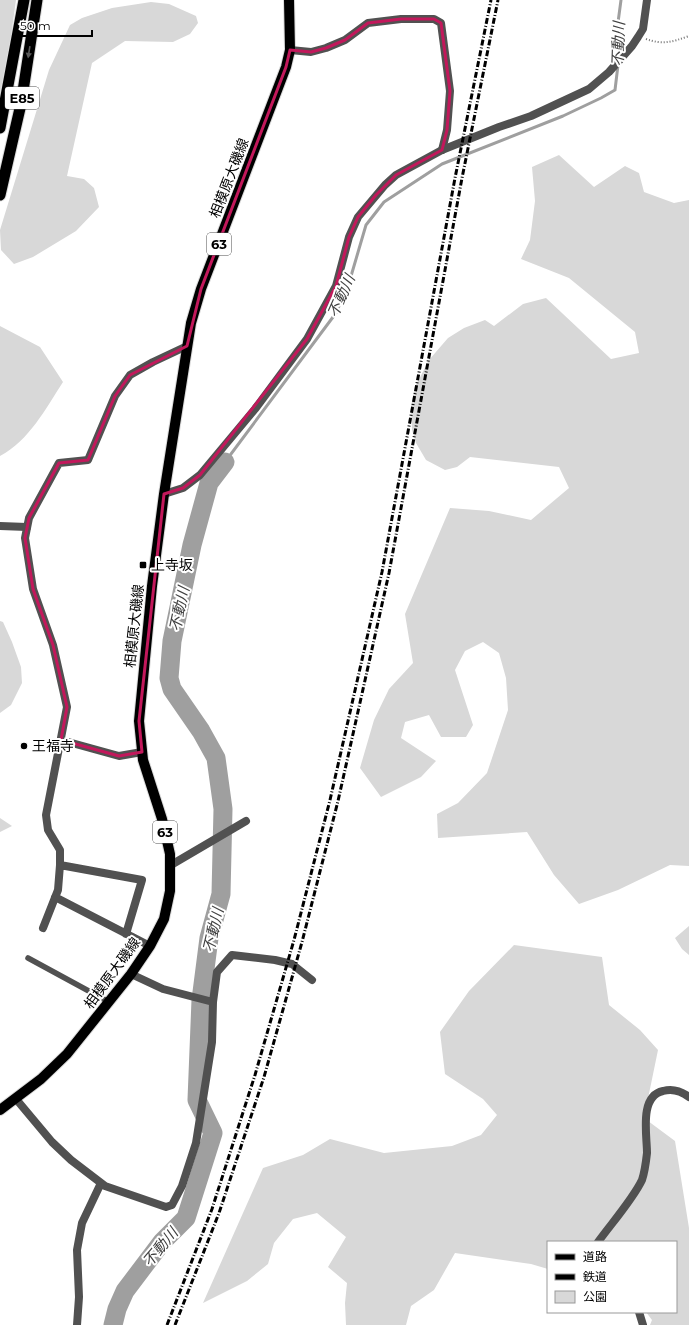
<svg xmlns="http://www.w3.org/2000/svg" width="689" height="1325" font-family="Montserrat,'Noto Sans JP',sans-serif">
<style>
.green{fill:#d8d8d8}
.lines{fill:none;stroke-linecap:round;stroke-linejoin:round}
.stream{stroke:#9f9f9f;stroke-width:3}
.river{stroke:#9f9f9f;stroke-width:19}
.primary-casing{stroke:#dbdbdb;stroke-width:12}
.trunk-casing{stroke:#dbdbdb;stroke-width:13}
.path{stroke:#737373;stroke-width:2;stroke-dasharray:1 2;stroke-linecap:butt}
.service{stroke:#515151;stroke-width:5.5}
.minor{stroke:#515151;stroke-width:8}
.tertiary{stroke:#515151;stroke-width:8}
.primary{stroke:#000;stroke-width:10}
.trunk{stroke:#000;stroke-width:11}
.rail{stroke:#000;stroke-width:3;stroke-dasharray:6 2 1 2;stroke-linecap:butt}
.oneway{fill:#595959}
.marked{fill:none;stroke:#c2185b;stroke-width:3;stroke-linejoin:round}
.poi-dot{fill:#000;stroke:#fff;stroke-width:1.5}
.labels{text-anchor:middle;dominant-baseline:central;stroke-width:4;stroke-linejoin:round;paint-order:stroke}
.shield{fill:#fff;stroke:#4c4c4c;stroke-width:1}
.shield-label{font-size:13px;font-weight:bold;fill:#000}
.street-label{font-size:14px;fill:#000;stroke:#fff}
.poi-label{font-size:14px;fill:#000;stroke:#fff;text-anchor:start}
.water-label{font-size:15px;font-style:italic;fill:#404040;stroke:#fff}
</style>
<rect width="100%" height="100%" fill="#fff"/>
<path class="green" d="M0 0H16L11 36 0 94Z
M151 2 169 4 196 16 198 23 190 34 173 42 125 41 92 63 67 176 84 179 94 188 99 207 76 231 33 257 14 264 1 250 0 230 49 70 70 25 82 18 112 8Z
M559 155 594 187 625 166 639 173 644 192 674 203 689 200V866L670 865 618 890 579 904 554 875 527 832 438 838 437 814 458 803 487 773 508 710 506 678 499 653 483 642 465 651 455 670 473 725 466 737H441L429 715 405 722 401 738 436 761 421 777 381 797 360 768 374 720 389 689 413 663 405 614 450 508 489 511 531 520 569 488 559 467 470 457 457 467 445 470 426 460 416 443 412 430 411 407 415 387 429 360 448 338 464 328 485 320 494 326 523 304 546 298 611 359 639 353 635 332 569 278 521 259 530 240 535 201 532 167Z
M0 326 40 347 63 382C46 408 29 441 0 456Z
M0 621 3 622 12 642 21 667 22 683 11 705 0 713Z
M0 818 12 826 0 832Z
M689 926V955L682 949 675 938Z
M514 945 602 957 609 1005 640 1030 658 1050 644 1118 675 1141 689 1228V1325H650L652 1320 646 1312H676V1242H548V1269L531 1264 455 1253 434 1290 411 1306 406 1325H346L345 1303 347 1283 328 1267 346 1237 317 1213 293 1219 274 1243 268 1264 247 1281 203 1303 263 1168 303 1155 330 1139 384 1153 452 1146 481 1135 497 1115 483 1099 445 1074 440 1032 469 991Z"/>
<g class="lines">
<path class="stream" d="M619 57 621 45 617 30 621 0
M225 462 336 313 349 283 366 225 384 202 442 164 563 116 601 98 615 90 618 65"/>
<path class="river" d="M113 1325 117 1309 125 1291 162 1242 186 1218 213 1133 197 1100 201 1000 209 938 221 894 223 809 216 758 201 731 172 689 169 678 172 641 192 545 209 483 225 462"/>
<g class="primary-casing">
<path id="primary" d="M0 1110 41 1079 67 1054 131 974 150 946 164 919 170 891V854L162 819 143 760 139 721 152 586 164 494 191 323 201 289 286 67 290 50 289 0"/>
</g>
<g class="trunk-casing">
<path id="trunk" d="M0 128 24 0
M0 195 21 104 37 0"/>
</g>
<path class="path" d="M646 39C663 45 672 42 689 36"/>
<path class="service" d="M28 958 109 1002"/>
<path class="minor" d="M290 50 311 52 326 48 345 40 368 23 401 19H434L441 23 450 91 447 130 442 150
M61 740 119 756 142 752
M60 865 142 880 126 934
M171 865 246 821
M55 897 150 946
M43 928 58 890 60 865V850L48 830 46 815 67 707 53 645 33 589 25 538 29 518 59 463 88 460 115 396 130 375 153 362 187 346
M131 974 163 989 213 1002
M16 1099 52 1142 71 1160 105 1186 166 1207 172 1205 182 1186 196 1143 212 1042 213 1002 217 972 232 955 275 960 292 964 312 980
M598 1242C611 1224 633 1199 642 1180 645 1171 646 1162 647 1153 647 1135 639 1096 663 1091 673 1088 681 1091 689 1097
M639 1312 643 1325
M77 1325 79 1297 77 1250 82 1223 101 1183"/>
<path class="tertiary" d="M164 494 183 488 200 475 255 409 307 339 336 286 349 237 358 217 385 185 396 175 442 150 499 127 531 116 589 89 609 72 632 46 638 37 643 29 647 0
M0 526 27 527"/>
<use href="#primary" class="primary"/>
<use href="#trunk" class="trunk"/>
<path class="rail" d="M167 1325 212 1209 255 1075 294 940 330 800 382 572 455 178 491 0
M175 1325 219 1213 264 1077 302 942 338 801 389 573 462 178 498 0"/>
</g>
<defs><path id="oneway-solid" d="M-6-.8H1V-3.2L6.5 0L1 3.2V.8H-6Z"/></defs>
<use class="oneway" href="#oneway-solid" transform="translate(29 52) rotate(99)"/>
<path class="marked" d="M401 19H434L441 23 450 91 447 130 442 150 396 175 376 195 358 217 349 237 336 286 307 339 200 475 183 488 164 494 139 721 142 752 119 756 61 740 67 707 53 645 33 589 25 538 29 518 59 463 88 460 115 396 130 375 187 346 201 289 286 67 290 50 311 52 326 48 345 40 368 23Z"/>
<g class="poi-dot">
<rect x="139" y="561" width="8" height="8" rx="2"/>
<circle cx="24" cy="746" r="4"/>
</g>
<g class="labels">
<g class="shield">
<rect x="5" y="87" width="34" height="22" rx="3"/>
<rect x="207" y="233" width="24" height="22" rx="3"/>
<rect x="153" y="821" width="24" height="22" rx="3"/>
</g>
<g class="shield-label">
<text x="22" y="98">E85</text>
<text x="219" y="244">63</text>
<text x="165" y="832">63</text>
</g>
<g class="street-label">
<text transform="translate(229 178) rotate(-69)">相模原大磯線</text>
<text transform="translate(134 626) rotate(-84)">相模原大磯線</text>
<text transform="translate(112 973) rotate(-54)">相模原大磯線</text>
</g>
<g class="poi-label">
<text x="151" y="565">上寺坂</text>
<text x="32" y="746">王福寺</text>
</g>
<g class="water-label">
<text transform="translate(618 44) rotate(-88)">不動川</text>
<text transform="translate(341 296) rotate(-66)">不動川</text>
<text transform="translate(179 609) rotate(-78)">不動川</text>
<text transform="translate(213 930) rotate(-77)">不動川</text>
<text transform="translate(160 1247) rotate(-50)">不動川</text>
</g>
</g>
<rect x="547" y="1241" width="130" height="72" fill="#ffffff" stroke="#999999"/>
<rect x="555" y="1254" width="20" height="6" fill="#000000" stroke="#999999"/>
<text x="583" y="1261" font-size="12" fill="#000000">道路</text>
<rect x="555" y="1274" width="20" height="6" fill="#000000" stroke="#999999"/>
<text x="583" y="1281" font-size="12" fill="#000000">鉄道</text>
<rect x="555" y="1291" width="20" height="12" fill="#d8d8d8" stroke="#999999"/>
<text x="583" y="1301" font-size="12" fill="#000000">公園</text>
<path d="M14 30v6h78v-6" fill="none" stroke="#000000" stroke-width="2"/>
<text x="20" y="30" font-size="12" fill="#000000" stroke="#ffffff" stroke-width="3" paint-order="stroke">50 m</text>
</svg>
